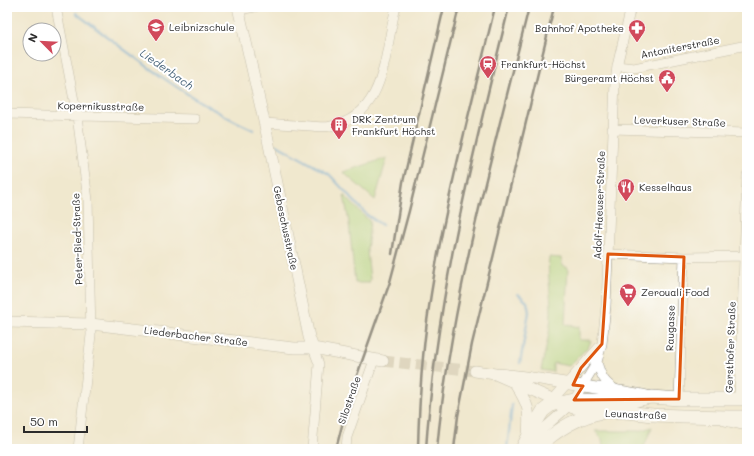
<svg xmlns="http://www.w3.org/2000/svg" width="754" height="456" font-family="Mali,sans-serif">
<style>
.green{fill:#acd783;stroke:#6c8157}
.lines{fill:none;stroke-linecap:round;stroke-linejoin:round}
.stream{stroke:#60a1d3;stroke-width:2.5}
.tertiary-tunnel{stroke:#c9c2ad;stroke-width:11;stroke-dasharray:11 5.5;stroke-linecap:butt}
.minor-casing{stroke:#8e8a7c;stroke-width:10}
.tertiary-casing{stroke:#8e8a7c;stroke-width:12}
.secondary-casing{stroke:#8e8a7c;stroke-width:14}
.minor{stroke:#fff;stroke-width:9}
.tertiary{stroke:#fff;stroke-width:11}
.secondary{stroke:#fff;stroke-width:13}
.rail{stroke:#2b2b2b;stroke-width:2.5}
.marked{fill:none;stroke:#df570e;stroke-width:3;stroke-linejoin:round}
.labels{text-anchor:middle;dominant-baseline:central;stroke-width:4;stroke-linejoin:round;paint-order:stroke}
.poi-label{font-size:10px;fill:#2b2b2b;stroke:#fff;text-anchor:start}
.street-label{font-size:10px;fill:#2b2b2b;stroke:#fff}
.water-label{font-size:11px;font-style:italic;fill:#436077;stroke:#fff}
</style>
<rect width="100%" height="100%" fill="#fff"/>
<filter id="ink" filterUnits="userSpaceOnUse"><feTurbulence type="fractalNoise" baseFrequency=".025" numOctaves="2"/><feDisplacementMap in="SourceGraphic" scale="8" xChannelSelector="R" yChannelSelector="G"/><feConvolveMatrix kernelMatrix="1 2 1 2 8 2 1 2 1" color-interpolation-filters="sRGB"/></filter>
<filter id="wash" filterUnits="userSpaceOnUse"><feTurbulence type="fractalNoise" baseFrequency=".012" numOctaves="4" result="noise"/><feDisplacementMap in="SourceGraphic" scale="16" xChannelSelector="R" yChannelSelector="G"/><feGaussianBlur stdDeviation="0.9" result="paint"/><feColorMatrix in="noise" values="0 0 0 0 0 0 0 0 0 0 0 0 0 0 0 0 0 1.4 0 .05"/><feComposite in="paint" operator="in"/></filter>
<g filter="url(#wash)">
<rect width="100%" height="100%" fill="#f0e8ce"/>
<path class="green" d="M387 158 375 200 343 172Z
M344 195 364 216 370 221 367 251 370 279 369 283H355L349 223Z
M549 257 561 258 562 265 568 268 565 324 579 327V340H591L589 346 569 366 553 363V372L541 370C545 351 551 331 551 311 551 293 547 275 549 257Z
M652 427 643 449H603L602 439 595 431H639Z"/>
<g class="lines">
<path class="stream" d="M76 13C132 56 189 101 254 130
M277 145 329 174 367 215 382 225
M518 294 527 302 529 312 520 363
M507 449 512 405"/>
</g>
</g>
<g filter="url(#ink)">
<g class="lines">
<path class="tertiary-tunnel" d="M383 361 475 371"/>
<g class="minor-casing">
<path id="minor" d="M56 7 77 116 88 200 91 335 78 449
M239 10 255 7
M617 66 634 68 747 45
M7 114 195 119
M264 123C279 124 294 125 310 126 316 126 324 128 331 126 387 116 384 51 396 7
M612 129 747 133
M608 254 684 257 747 256
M597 362C601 376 604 383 617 390
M679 399 684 257
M739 399 747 175
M549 404 600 346
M725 421 747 426
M312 449 319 364 313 348
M346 449 347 437 374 360
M530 449 543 429 569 406 574 400 597 362 602 344 606 306 615 82 617 66 631 7"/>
</g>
<g class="tertiary-casing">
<path id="tertiary" d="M238 7 266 130 309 337 313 348
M7 322 91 324 294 348H313L383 361
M475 371 495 374 573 408 599 411
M495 374C525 375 554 382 584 386 606 390 629 391 651 397
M515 383C529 406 530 409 528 436"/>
</g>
<g class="secondary-casing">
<path id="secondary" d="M522 449 533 427 543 411 551 405 560 403 574 400 632 401 651 397 679 399H747
M536 449C555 431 577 416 604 412 618 410 639 414 653 415 684 416 715 417 747 417"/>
</g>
<use href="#minor" class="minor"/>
<use href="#tertiary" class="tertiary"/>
<use href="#secondary" class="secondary"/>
<path class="rail" d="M392 254 403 182 444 7
M336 449 349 398 390 282 409 211 459 7
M418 449C419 401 422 354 429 307 444 206 471 106 495 7
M426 449C436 298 473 153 509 7
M437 449C451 299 493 153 529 7
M454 449 458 416 472 344 554 7"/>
</g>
</g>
<path d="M0 0H754V456H0ZM608 254 684 257 679 399 574 400 583 386 573 385 581 368 602 344Z" fill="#f0e8ce" fill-opacity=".55" fill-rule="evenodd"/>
<path class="marked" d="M608 254 684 257 679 399 574 400 583 386 573 385 581 368 602 344Z"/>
<defs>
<g id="school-pin" transform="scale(0.9)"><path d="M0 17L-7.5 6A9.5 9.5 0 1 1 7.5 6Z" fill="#d1495b" stroke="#fff"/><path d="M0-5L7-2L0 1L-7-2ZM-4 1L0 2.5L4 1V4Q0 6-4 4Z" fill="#fff"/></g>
<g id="pharmacy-pin" transform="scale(0.9)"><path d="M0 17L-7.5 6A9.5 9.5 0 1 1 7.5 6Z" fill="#d1495b" stroke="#fff"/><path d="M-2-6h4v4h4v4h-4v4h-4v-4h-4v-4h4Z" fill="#fff"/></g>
<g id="station-pin" transform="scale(0.9)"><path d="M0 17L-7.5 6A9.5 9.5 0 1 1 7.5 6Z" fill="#d1495b" stroke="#fff"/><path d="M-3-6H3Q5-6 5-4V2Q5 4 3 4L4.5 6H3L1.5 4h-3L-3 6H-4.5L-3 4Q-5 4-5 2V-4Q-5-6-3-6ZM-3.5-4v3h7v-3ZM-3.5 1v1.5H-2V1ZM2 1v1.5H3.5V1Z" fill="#fff"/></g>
<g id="civic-pin" transform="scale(0.9)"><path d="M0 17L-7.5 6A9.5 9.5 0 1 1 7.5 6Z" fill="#d1495b" stroke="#fff"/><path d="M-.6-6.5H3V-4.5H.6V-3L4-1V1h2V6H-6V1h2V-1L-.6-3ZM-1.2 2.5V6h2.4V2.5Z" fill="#fff"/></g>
<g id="building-pin" transform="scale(0.9)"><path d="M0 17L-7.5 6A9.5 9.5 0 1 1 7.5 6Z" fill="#d1495b" stroke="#fff"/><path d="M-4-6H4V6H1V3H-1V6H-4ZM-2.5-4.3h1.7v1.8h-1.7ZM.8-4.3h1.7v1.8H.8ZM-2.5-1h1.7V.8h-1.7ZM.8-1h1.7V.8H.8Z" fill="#fff"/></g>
<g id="restaurant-pin" transform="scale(0.9)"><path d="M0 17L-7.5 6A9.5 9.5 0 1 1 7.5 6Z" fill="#d1495b" stroke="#fff"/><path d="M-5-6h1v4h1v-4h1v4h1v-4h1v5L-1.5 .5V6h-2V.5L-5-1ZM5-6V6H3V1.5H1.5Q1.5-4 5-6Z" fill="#fff"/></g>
<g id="supermarket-pin" transform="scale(0.9)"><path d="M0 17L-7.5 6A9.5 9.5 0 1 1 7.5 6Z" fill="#d1495b" stroke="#fff"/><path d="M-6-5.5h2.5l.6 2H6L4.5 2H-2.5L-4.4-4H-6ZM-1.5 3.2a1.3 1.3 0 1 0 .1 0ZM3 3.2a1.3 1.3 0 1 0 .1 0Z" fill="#fff"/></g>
</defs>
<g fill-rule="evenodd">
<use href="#school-pin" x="156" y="27"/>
<use href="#pharmacy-pin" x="637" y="28"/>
<use href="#station-pin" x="488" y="64"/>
<use href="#civic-pin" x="667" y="78"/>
<use href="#building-pin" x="339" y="125"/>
<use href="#restaurant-pin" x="626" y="187"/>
<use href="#supermarket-pin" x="628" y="292"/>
</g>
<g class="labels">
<g class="poi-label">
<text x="169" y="27">Leibnizschule</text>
<text x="624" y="28" text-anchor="end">Bahnhof Apotheke</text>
<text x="501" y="64">Frankfurt-Höchst</text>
<text x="654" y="78" text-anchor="end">Bürgeramt Höchst</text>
<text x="352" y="119">DRK Zentrum<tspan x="352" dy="12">Frankfurt Höchst</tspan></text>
<text x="639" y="187">Kesselhaus</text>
<text x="641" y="292">Zerouali Food</text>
</g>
<g class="street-label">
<text transform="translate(680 47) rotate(-11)">Antoniterstraße</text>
<text transform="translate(101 106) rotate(1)">Kopernikusstraße</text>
<text transform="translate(680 121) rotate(2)">Leverkuser Straße</text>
<text transform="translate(599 205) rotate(-88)">Adolf-Haeuser-Straße</text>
<text transform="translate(286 228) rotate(78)">Gebeschusstraße</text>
<text transform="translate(77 239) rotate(-92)">Peter-Bied-Straße</text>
<text transform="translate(670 328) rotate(-88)">Raugasse</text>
<text transform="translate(196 336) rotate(7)">Liederbacher Straße</text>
<text transform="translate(730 347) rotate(-88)">Gersthofer Straße</text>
<text transform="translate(349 400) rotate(-71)">Silostraße</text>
<text transform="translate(636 414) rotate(2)">Leunastraße</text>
</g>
<g class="water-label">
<text transform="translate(167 69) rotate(35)">Liederbach</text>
</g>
</g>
<rect width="754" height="456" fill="none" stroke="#fff" stroke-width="24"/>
<g transform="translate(42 42) rotate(294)"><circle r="19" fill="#ffffff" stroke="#aaaaaa"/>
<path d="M0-3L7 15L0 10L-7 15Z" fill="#d1495b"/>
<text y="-6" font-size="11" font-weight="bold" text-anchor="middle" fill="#2b2b2b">N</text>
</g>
<path d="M24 426v6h63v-6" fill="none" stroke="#2b2b2b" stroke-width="2"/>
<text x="30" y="426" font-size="12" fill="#2b2b2b" stroke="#ffffff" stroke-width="3" paint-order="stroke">50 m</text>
</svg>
